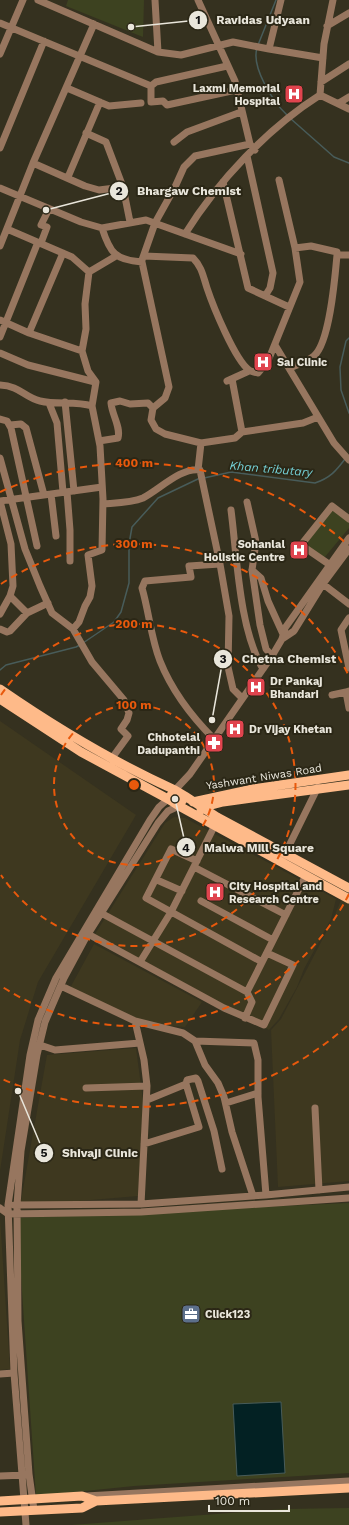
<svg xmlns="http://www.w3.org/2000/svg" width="349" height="1525" font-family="'Work Sans',sans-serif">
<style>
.built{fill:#3e381f}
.green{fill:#3d4220}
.water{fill:#032123;stroke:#485c5a}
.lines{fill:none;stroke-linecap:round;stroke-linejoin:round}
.stream{stroke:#485c5a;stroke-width:1.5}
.minor{stroke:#97765f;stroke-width:7}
.major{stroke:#feba89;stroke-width:9}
.ring{fill:none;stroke:#e8590c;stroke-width:2;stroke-dasharray:7 5}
.labels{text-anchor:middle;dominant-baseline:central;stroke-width:4;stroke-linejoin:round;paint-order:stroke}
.poi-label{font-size:11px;font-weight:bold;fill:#e9e6db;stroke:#2b2716;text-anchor:start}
.street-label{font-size:11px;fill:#e9e6db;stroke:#2b2716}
.water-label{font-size:12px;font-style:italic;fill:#75d2d8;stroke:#2b2716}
.centre{fill:#e8590c;stroke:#2b2716;stroke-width:2}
.ring-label{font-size:12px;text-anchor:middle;font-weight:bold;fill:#e8590c;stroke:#2b2716;stroke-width:4;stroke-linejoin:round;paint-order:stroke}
.leader{fill:none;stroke:#e9e6db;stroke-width:1.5}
.callout-dot{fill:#e9e6db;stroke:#2b2716;stroke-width:1.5}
.mark-label{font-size:12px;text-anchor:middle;font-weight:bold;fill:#111}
.callout-label{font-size:12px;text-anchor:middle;font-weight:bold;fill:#e9e6db;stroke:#2b2716;stroke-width:4;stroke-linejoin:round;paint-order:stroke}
</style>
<rect width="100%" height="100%" fill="#35311f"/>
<path class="built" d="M0 721 136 815 38 982 20 1040 0 1171Z
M174 817 185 818 336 899 331 919 304 969 297 987 279 1019 269 1030 95 934 165 823Z
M342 898 349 903V1181L278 1187 271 1030 281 1019 333 919Z
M94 944 202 1002 185 1027 139 1023 70 988Z
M136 1048 143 1101 138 1196 20 1206 47 1055Z
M0 1218 10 1369 0 1370Z"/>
<path class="green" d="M68 0H144L143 37 66 6Z
M331 506 349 521V528L324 558 303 546Z
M349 1203V1473L134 1486 36 1496 17 1218Z
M349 1508V1525H71L284 1509Z"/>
<path class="water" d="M281 1402 285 1473 237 1476 233 1404Z"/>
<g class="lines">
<path class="stream" d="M258 45 276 0
M257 48C251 67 273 102 287 115
M291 119 334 157 349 163
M349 338 346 341 340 367 341 390 349 413
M204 478 231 472 315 483C330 478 336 471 345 459
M83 643 114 622 121 612 129 583V544L132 527 158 498 200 478
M0 670 6 665 76 647 80 645"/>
<path class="minor" d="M38 0 158 52 181 55 233 42 269 49
M155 0 158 52
M198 0 235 81 250 144
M281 0 269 49 323 58
M0 23 151 86
M327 26 349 13
M0 54 23 0
M321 82 349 64
M151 86V102L163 101 167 105 236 90
M151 86 156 82 227 66
M67 88 109 106 141 103
M320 95 324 44 333 0
M320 95 349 109
M339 103 349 97
M86 133 106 142 123 187 130 222
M174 142 187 132 241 112
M0 148 44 41
M247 156 273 273 270 288 265 296
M33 163 85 186 99 190 123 187
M68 177 100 102
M223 182 248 288 289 307
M0 188 81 222 102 228 146 220 241 254
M102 228C110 253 115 260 142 262L169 387 165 398 153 408
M7 229 72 257 89 272
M185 234C218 181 268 128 320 95
M41 243 47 227 41 225 49 209
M0 246 33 163 94 24
M295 248 311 246 337 252V255H349
M144 256 193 258C202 267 203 276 207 288 213 306 235 360 249 370 251 372 255 372 258 373L268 361 300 282 295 248 279 180
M142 260 155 223 175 187 184 167 195 156 250 144 255 150
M89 272 116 256
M0 320 29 333 82 351
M29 333 63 253
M0 337 38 242
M275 345 334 443 349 460
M0 353 28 365 95 382
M289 368C297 365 307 362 314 356 330 342 335 277 337 255
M232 379 242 432
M227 381 249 371
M0 385C20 386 24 397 40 401 57 405 75 401 92 406
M65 402 74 491
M49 403 57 423 63 492
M0 419 7 421 11 428 37 546
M10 425 21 424 26 428 44 495
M99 441 118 438C121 427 112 415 111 403L120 401 130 404 148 403 153 408 151 420 156 429 165 434 201 443 235 438 242 432 303 423 318 417
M0 458 25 549 40 586 52 613 73 629 92 662 124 700 129 713 127 720 121 729 128 736 112 758
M198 470 201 443
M67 492 70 530V561
M51 494 56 536
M0 501 11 544 13 586 10 596 0 614
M0 501 102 487
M247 502 256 542 252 570 260 625 266 649 272 656
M103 504C115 503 131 503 143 498 159 490 181 467 200 470L220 564 229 616 228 667 233 689 242 698
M231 510C237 556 239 629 263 669
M333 567 301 545 332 506 349 519
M252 570 261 578 268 601 283 634
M323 584 349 604
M10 596 27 613
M349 618 341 630 349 668
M0 629 7 632 10 631 27 613 48 603
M73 629 79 622 85 606 90 597 92 586 88 555 102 550 103 499 100 446 92 406 96 382 88 371 82 351 86 329 85 304 89 272
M282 639 294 631 323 584 349 549
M349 691 346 692 349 708
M332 695 346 692
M214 739C191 716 172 691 160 661 151 638 149 612 142 588L145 581 191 577 189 566 220 564
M175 790 190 774 272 656 282 639 285 628 349 538
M283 858 318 787
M197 861 171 849 146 898 262 962
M194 867 286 915
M157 880 182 891
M201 901 273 940
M101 913 247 992 252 1002 245 1018
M88 934 224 1008 264 1025 293 965 267 953
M140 962 171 912 215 825
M61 986 135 1021 183 1033 195 1041 205 1065 218 1083 224 1097 232 1132 253 1196
M247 992 306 875
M135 1021 144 1060 147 1086 141 1204
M195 1041 254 1043 258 1060V1097L266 1195
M40 1045 55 1050 140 1043
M186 1084 187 1080 196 1078 198 1081 214 1131 222 1169
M86 1088 147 1086
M226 1103 258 1093
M315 1108 319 1190
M144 1144 199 1127 186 1084 147 1100
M14 1205 141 1204 266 1195 349 1187
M0 1208 8 1214 141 1212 349 1198
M0 1374 14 1373
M0 1476 25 1475
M86 1496 349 1481
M34 1510 29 1474 18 1321 17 1205 21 1151 37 1055 45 1022 64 978 85 939 158 823 168 811 179 806
M26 1525 14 1373 8 1205 30 1055 38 1020 56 978 150 820 159 807 168 799"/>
<path class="major" d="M0 689C55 727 113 762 175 790
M0 699 81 752 168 799
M185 796 217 817 349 888
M193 802 253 789 349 775
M179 806 185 796 175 790 168 799 179 806 349 899
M201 810 204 807 223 802 349 785
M0 1501 82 1496 96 1501
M0 1512 82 1508 96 1501 349 1488"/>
</g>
<g class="ring">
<circle cx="134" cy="785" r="80"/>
<path d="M1 695A161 161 0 1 1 1 875"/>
<path d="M349 894A241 241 0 0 1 1 986M1 584A241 241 0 0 1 349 676"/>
<path d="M347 1026A322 322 0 0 1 0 1078M0 492A322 322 0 0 1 347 544"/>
</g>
<defs>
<g id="hospital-square" transform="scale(1)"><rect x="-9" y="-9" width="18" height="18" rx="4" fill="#e0444e" stroke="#2b2716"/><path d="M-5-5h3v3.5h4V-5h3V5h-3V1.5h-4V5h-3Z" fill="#fff"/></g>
<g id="pharmacy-square" transform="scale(1)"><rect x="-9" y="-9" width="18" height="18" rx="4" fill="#e0444e" stroke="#2b2716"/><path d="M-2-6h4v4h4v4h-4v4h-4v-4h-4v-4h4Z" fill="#fff"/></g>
<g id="office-square" transform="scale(1)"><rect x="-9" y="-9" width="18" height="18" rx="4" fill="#5c6f8a" stroke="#2b2716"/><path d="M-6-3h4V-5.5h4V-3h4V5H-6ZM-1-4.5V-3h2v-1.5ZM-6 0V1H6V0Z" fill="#fff"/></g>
</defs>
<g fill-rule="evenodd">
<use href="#hospital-square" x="294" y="94"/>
<use href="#hospital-square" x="263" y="362"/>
<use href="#hospital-square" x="299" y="550"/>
<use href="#hospital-square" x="256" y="687"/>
<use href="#hospital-square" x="235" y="729"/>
<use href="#pharmacy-square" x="214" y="743"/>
<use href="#hospital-square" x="215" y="892"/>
<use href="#office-square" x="191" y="1314"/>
</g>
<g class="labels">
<g class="poi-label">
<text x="280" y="88" text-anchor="end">Laxmi Memorial<tspan x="280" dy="13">Hospital</tspan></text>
<text x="277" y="362">Sai Clinic</text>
<text x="285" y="544" text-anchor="end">Sohanlal<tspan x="285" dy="13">Holistic Centre</tspan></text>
<text x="270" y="681">Dr Pankaj<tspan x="270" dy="13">Bhandari</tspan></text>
<text x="249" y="729">Dr Vijay Khetan</text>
<text x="200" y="737" text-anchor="end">Chhotelal<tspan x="200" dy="13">Dadupanthi</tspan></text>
<text x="229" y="886">City Hospital and<tspan x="229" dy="13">Research Centre</tspan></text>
<text x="205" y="1314">Click123</text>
</g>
<g class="street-label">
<text transform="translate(264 777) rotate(-9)">Yashwant Niwas Road</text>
</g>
<g class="water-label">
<text transform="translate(271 469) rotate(5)">Khan tributary</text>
</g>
</g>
<circle cx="134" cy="785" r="6" class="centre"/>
<g class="ring-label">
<text x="134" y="467">400 m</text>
<text x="134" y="548">300 m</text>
<text x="134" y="628">200 m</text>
<text x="134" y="709">100 m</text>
</g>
<path class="leader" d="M131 27L198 20M46 210L119 191M212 720L223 659M175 799L186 847M18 1091L44 1153"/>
<g class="callout-dot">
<circle cx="131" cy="27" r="4"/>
<circle cx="46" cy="210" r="4"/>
<circle cx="212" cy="720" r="4"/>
<circle cx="175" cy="799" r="4"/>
<circle cx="18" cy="1091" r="4"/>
<circle cx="198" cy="20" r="10"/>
<circle cx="119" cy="191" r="10"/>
<circle cx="223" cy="659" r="10"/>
<circle cx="186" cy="847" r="10"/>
<circle cx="44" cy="1153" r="10"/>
</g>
<g class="mark-label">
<text x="198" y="24">1</text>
<text x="119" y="195">2</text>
<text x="223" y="663">3</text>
<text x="186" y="852">4</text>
<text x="44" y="1157">5</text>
</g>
<g class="callout-label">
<text x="263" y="24">Ravidas Udyaan</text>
<text x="189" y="195">Bhargaw Chemist</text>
<text x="289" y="663">Chetna Chemist</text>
<text x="259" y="852">Malwa Mill Square</text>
<text x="100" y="1157">Shivaji Clinic</text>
</g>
<path d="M209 1505v6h80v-6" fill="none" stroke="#e9e6db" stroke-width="2"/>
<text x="215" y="1505" font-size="12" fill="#e9e6db" stroke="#2b2716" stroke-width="3" paint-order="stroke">100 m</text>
</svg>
